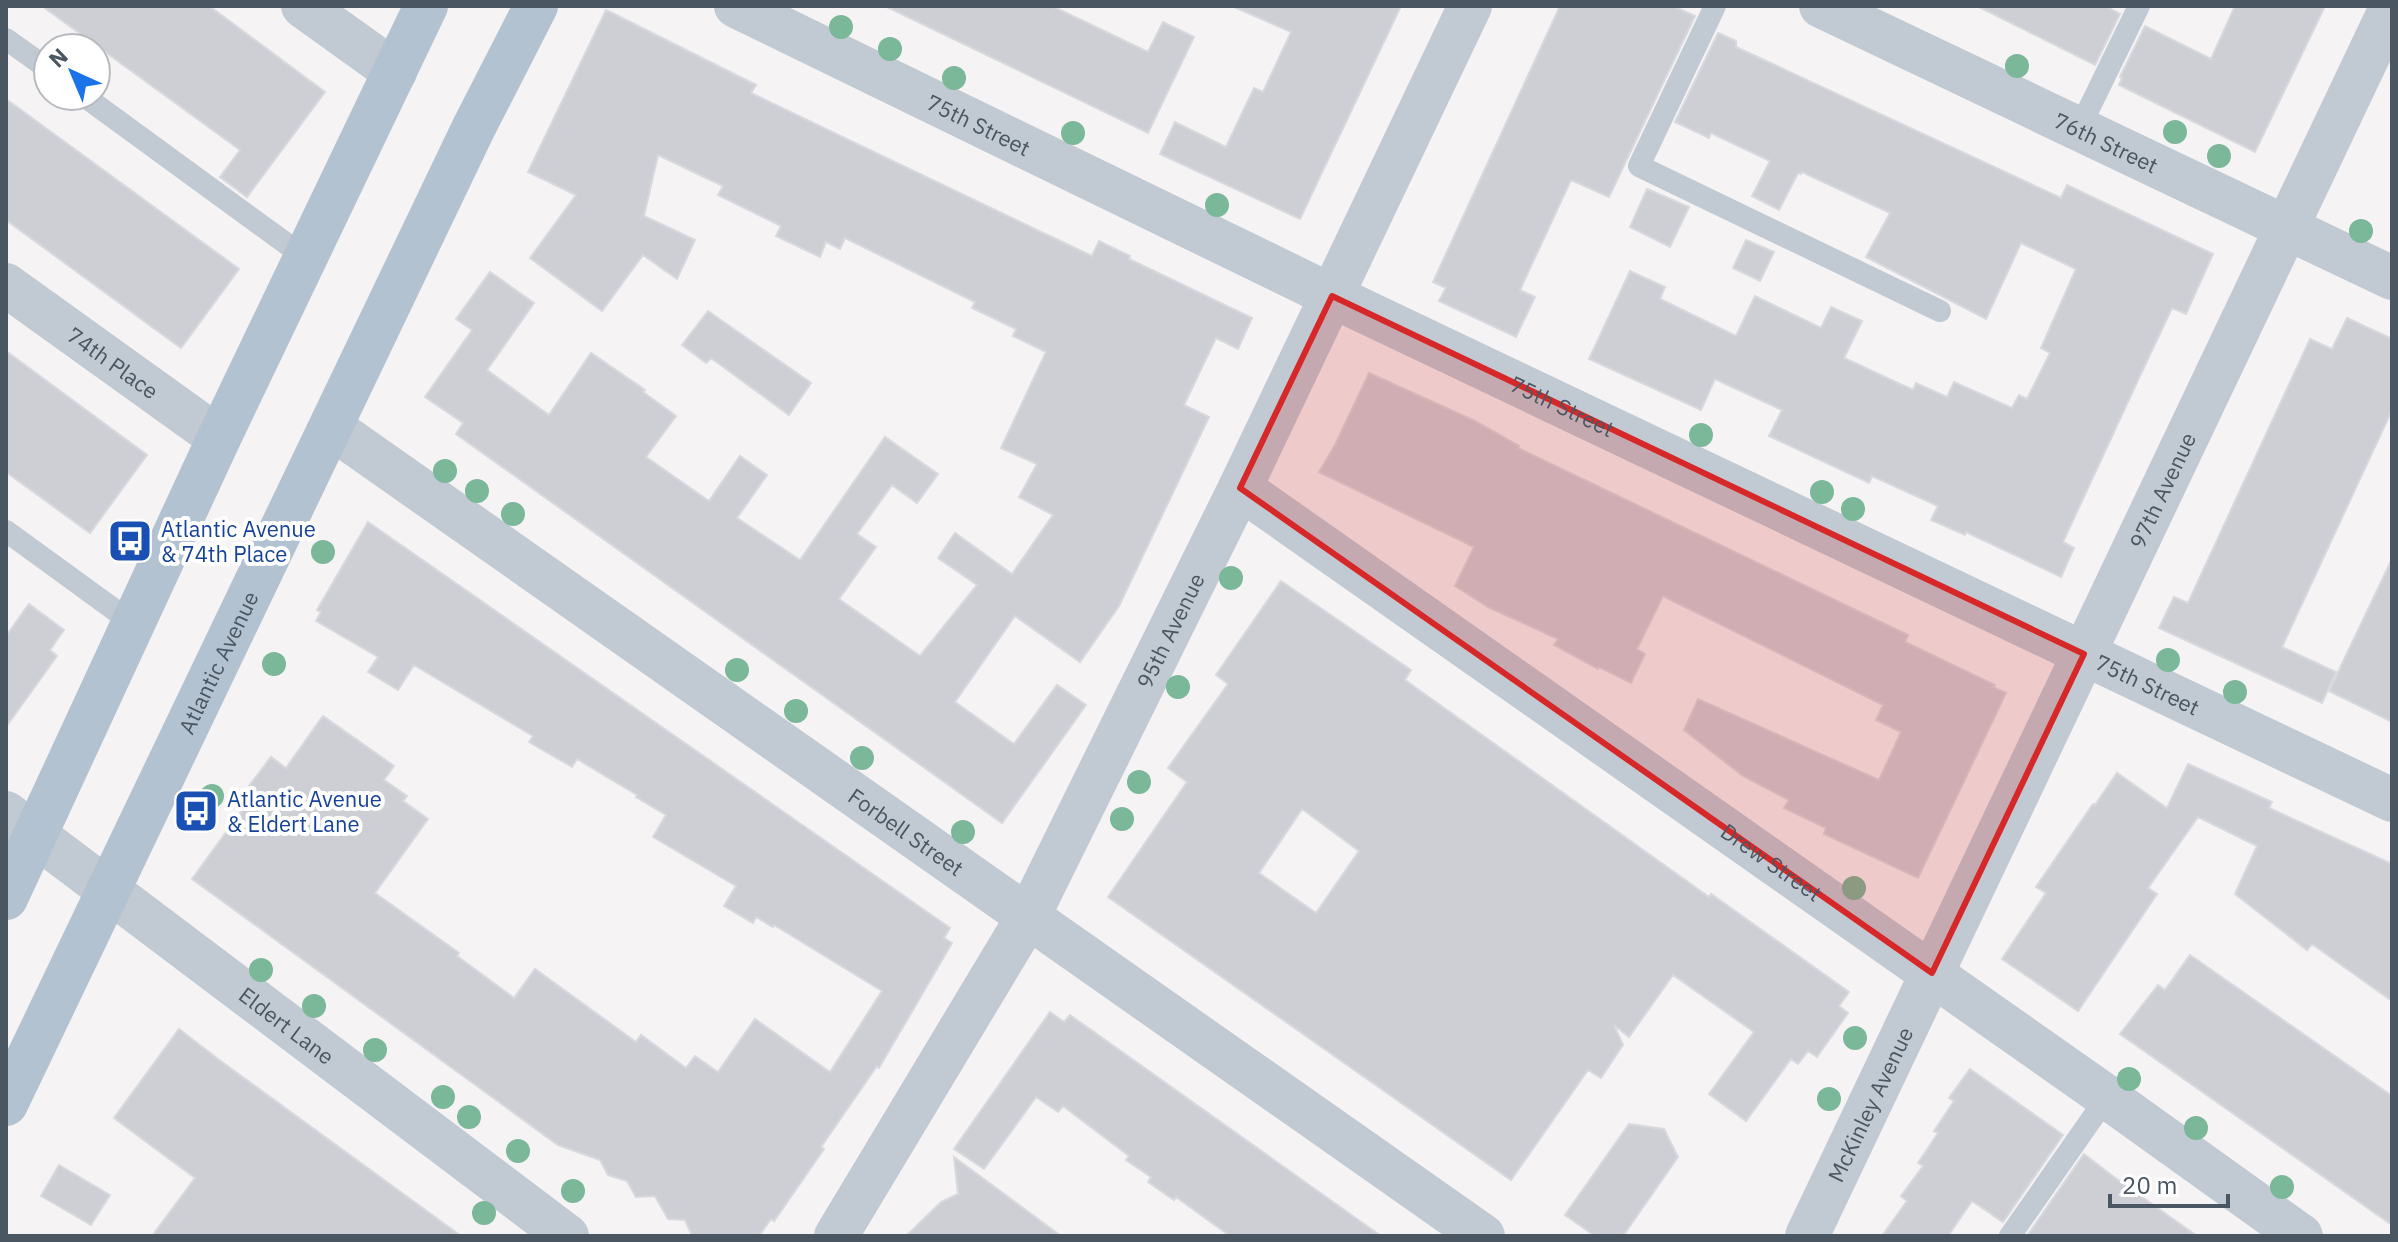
<svg xmlns="http://www.w3.org/2000/svg" width="2398" height="1242" font-family="'IBM Plex Sans',sans-serif">
<style>
.building{fill:#cdcfd5;stroke:#d7d9de;stroke-width:2;fill-rule:evenodd}
.lines{fill:none;stroke-linecap:round;stroke-linejoin:round}
.lane{stroke:#c1cad2;stroke-width:22}
.street{stroke:#c1cad2;stroke-width:44}
.primary{stroke:#b3c2d1;stroke-width:44}
.tree{fill:#7bb799}
.marked{fill:#d62828;fill-opacity:0.2;stroke:#d62828;stroke-width:6;stroke-linejoin:round}
.labels{text-anchor:middle;dominant-baseline:central;stroke-width:8;stroke-linejoin:round;paint-order:stroke}
.street-label{font-size:22px;fill:#4a5661;stroke:#fff}
.transit-label{font-size:22px;fill:#164399;stroke:#fff;text-anchor:start}
</style>
<rect width="100%" height="100%" fill="#f5f3f3"/>
<path class="building" d="M42 6H209L325 92 247 197 220 177 240 150Z
M885 6H1052L1148 52 1163 22 1194 37 1148 133Z
M1232 6H1401L1300 219 1160 154 1175 122 1226 147 1254 88 1263 92 1291 32Z
M1560 6H1673L1695 16 1609 197 1571 180 1520 290 1535 297 1516 337 1439 301 1446 288 1433 282Z
M1977 6H2105L2120 14 2095 65Z
M2235 6H2325L2255 152 2119 85 2122 78 2120 77 2145 26 2211 59Z
M606 10 756 85 751 93 1039 231 1092 256 1099 241 1130 256 1129 259 1252 318 1238 349 1216 338 1184 405 1209 417 1119 606 1080 662 1015 616 955 702 1014 744 1057 685 1086 705 1002 823 456 434 463 423 425 397 472 330 456 319 490 272 534 303 487 370 549 415 591 353 645 390 643 392 676 416 646 457 709 501 740 456 767 475 737 518 800 560 885 437 938 474 917 503 892 485 857 534 876 547 839 599 920 656 977 585 938 558 955 533 1012 574 1053 515 1019 497 1037 464 1001 448 1046 352 1013 336 1016 329 972 308 975 302 845 238 840 249 826 242 820 257 776 236 781 226 718 195 723 186 658 155 644 216 695 240 677 279 643 255 602 311 530 258 576 195 528 172Z
M1718 33 1736 41V47L2061 198 2067 185 2213 254 2186 314 2172 308 2139 378 2063 542 2074 548 2061 577 1966 532 1965 535 1931 520 1938 506 1872 476 1869 483 1769 436 1782 410 1715 379 1701 410 1589 359 1630 271 1665 287 1660 299 1736 336 1755 296 1821 328 1831 307 1862 321 1844 358 1913 390 1916 383 1947 397 1954 382 2012 408 2019 395 2027 399 2050 353 2041 348 2076 269 2021 243 1986 319 1866 257 1890 213 1802 172 1801 174 1798 173 1779 210 1752 196 1770 161 1711 133 1709 138 1675 122Z
M6 99 239 269 181 348 6 220Z
M1647 189 1689 207 1670 247 1630 227Z
M1746 240 1774 252 1760 281 1733 268Z
M708 311 811 383 789 415 711 358 706 363 682 345Z
M2347 318 2392 339V410L2282 647 2336 672 2322 703 2159 628 2174 597 2188 603 2310 339 2332 349Z
M6 351 147 455 90 533 6 472Z
M1369 373 1475 421 1519 446 1518 448 1908 635 1905 642 1995 685 1993 687 2006 693 1918 878 1824 834 1826 828 1784 808 1789 800 1743 776 1684 730 1698 699 1879 780 1901 732 1876 720 1883 705 1663 596 1637 649 1645 654 1631 683 1599 667 1598 669 1554 645 1558 639 1488 607 1455 586 1474 547 1319 472 1335 445Z
M368 522 950 928 944 938 952 943 879 1068 877 1066 821 1147 824 1149 774 1221 771 1219 759 1236H692L685 1220 668 1219 655 1196 636 1197 627 1181 608 1175 600 1160 558 1145 192 879 256 791 249 786 271 757 286 768 323 716 394 766 384 780 407 796 403 801 428 819 375 893 459 953 457 956 514 998 535 969 636 1042 641 1035 686 1068 695 1056 718 1072 755 1019 830 1072 882 991 774 925 773 927 756 917 753 923 724 906 736 886 653 837 666 815 636 797 637 795 577 759 572 767 529 742 533 736 414 665 398 690 368 672 378 657 316 621 321 612 317 610Z
M2392 559V722L2329 691Z
M1281 581 1411 670 1405 680 1709 897 1711 894 1849 992 1839 1006 1848 1013 1817 1057 1808 1051 1798 1064 1791 1059 1746 1121 1709 1094 1754 1032 1673 975 1629 1037 1614 1025 1623 1045 1601 1078 1588 1070 1511 1180 1108 897 1187 782 1168 768 1228 684 1216 675ZM1302 809 1359 851 1316 913 1259 873Z
M29 604 64 630 50 650 57 656 6 727V636Z
M2188 764 2272 802 2269 808 2392 864V1001L2312 944 2307 950 2235 894 2257 846 2198 817 2148 888 2157 894 2078 1011 2002 959 2046 893 2036 887 2093 804 2095 805 2117 773 2167 808Z
M2190 955 2392 1096V1225L2120 1034 2158 985 2165 990Z
M1050 1012 1064 1022 1070 1015 1381 1236H1230L1176 1197 1174 1200 1148 1182 1151 1177 1126 1160 1129 1156 1063 1106 1058 1112 1036 1097 984 1169 954 1149Z
M179 1029 218 1059 461 1236H152L195 1178 114 1118Z
M1970 1069 2063 1135 2003 1222 1972 1201 1948 1236H1882L1907 1201 1901 1196 1923 1166 1918 1163 1938 1133 1934 1131 1954 1101 1949 1098Z
M1629 1124 1664 1129 1678 1157 1623 1236H1595L1565 1215Z
M2084 1154 2114 1177 2197 1236H2027Z
M954 1157 1061 1236H906L941 1202 958 1194Z
M59 1165 110 1195 91 1225 41 1196Z"/>
<g class="lines">
<path class="lane" d="M1715 6 1639 166 1940 311
M6 39 48 69
M84 96 306 258
M2079 129 2139 6
M6 531 134 624
M2010 1236 2107 1097"/>
<g class="street">
<path d="M303 6 395 72"/>
<path id="s1" d="M736 6 1332 296 2392 800"/>
<path id="s2" d="M1821 6 2392 278"/>
<path id="s3" d="M6 285 219 438"/>
<path id="s4" d="M332 428 1483 1236"/>
<path id="s5" d="M1240 488 2107 1097 2301 1236"/>
<path id="s6" d="M6 813 567 1236"/>
<path id="s7" d="M836 1236 1029 915 1240 488 1470 6"/>
<path id="s8" d="M1807 1236 2392 6"/>
</g>
<g class="primary">
<path d="M6 898 219 438 426 6"/>
<path id="s9" d="M6 1104 474 127 536 6"/>
</g>
</g>
<g class="tree">
<circle cx="841" cy="27" r="12"/>
<circle cx="890" cy="49" r="12"/>
<circle cx="2017" cy="66" r="12"/>
<circle cx="954" cy="78" r="12"/>
<circle cx="2175" cy="132" r="12"/>
<circle cx="1073" cy="133" r="12"/>
<circle cx="2219" cy="156" r="12"/>
<circle cx="1217" cy="205" r="12"/>
<circle cx="2361" cy="231" r="12"/>
<circle cx="1701" cy="435" r="12"/>
<circle cx="445" cy="471" r="12"/>
<circle cx="477" cy="491" r="12"/>
<circle cx="1822" cy="492" r="12"/>
<circle cx="1853" cy="509" r="12"/>
<circle cx="513" cy="514" r="12"/>
<circle cx="323" cy="552" r="12"/>
<circle cx="1231" cy="578" r="12"/>
<circle cx="2168" cy="660" r="12"/>
<circle cx="274" cy="664" r="12"/>
<circle cx="737" cy="670" r="12"/>
<circle cx="1178" cy="687" r="12"/>
<circle cx="2235" cy="692" r="12"/>
<circle cx="796" cy="711" r="12"/>
<circle cx="862" cy="758" r="12"/>
<circle cx="1139" cy="782" r="12"/>
<circle cx="212" cy="796" r="12"/>
<circle cx="1122" cy="819" r="12"/>
<circle cx="963" cy="832" r="12"/>
<circle cx="1854" cy="888" r="12"/>
<circle cx="261" cy="970" r="12"/>
<circle cx="314" cy="1006" r="12"/>
<circle cx="1855" cy="1038" r="12"/>
<circle cx="375" cy="1050" r="12"/>
<circle cx="2129" cy="1079" r="12"/>
<circle cx="443" cy="1097" r="12"/>
<circle cx="1829" cy="1099" r="12"/>
<circle cx="469" cy="1117" r="12"/>
<circle cx="2196" cy="1128" r="12"/>
<circle cx="518" cy="1151" r="12"/>
<circle cx="2282" cy="1187" r="12"/>
<circle cx="573" cy="1191" r="12"/>
<circle cx="484" cy="1213" r="12"/>
</g>
<path class="marked" d="M1332 296 2084 654 1932 973 1240 488Z"/>
<defs>
<g id="bus-square" transform="scale(2.3)"><rect x="-9" y="-9" width="18" height="18" rx="4" fill="#1a4fb4" stroke="#fff"/><path d="M-5-6H5V4H4V6H2V4H-2V6H-4V4H-5ZM-3.5-4V0h7V-4ZM-3.5 1.2v1.5H-2V1.2ZM2 1.2v1.5H3.5V1.2Z" fill="#fff"/></g>
</defs>
<g fill-rule="evenodd">
<use href="#bus-square" x="130" y="541"/>
<use href="#bus-square" x="196" y="811"/>
</g>
<g class="labels">
<g class="street-label">
<text stroke="none"><textPath href="#s1" startOffset="270">75th Street</textPath></text>
<text stroke="none"><textPath href="#s2" startOffset="316">76th Street</textPath></text>
<text stroke="none"><textPath href="#s3" startOffset="132">74th Place</textPath></text>
<text stroke="none"><textPath href="#s1" startOffset="918">75th Street</textPath></text>
<text stroke="none"><textPath href="#s8" startOffset="826">97th Avenue</textPath></text>
<text stroke="none"><textPath href="#s7" startOffset="692">95th Avenue</textPath></text>
<text stroke="none"><textPath href="#s9" startOffset="490">Atlantic Avenue</textPath></text>
<text stroke="none"><textPath href="#s1" startOffset="1566">75th Street</textPath></text>
<text stroke="none"><textPath href="#s4" startOffset="702">Forbell Street</textPath></text>
<text stroke="none"><textPath href="#s5" startOffset="650">Drew Street</textPath></text>
<text stroke="none"><textPath href="#s6" startOffset="352">Eldert Lane</textPath></text>
<text stroke="none"><textPath href="#s8" startOffset="146">McKinley Avenue</textPath></text>
</g>
<g class="transit-label">
<text x="161" y="528">Atlantic Avenue<tspan x="161" dy="25">&amp; 74th Place</tspan></text>
<text x="227" y="798">Atlantic Avenue<tspan x="227" dy="25">&amp; Eldert Lane</tspan></text>
</g>
</g>
<rect width="2398" height="1242" fill="none" stroke="#4a5661" stroke-width="16"/>
<g transform="translate(72 72) rotate(316)"><circle r="38" fill="#ffffff" stroke="#b7bbc0" stroke-width="2"/>
<path d="M0-6L14 30L0 20L-14 30Z" fill="#1a73e8"/>
<text y="-12" font-size="22" font-weight="bold" text-anchor="middle" fill="#4a5661">N</text>
</g>
<path d="M2110 1194v12h118v-12" fill="none" stroke="#4a5661" stroke-width="4"/>
<text x="2122" y="1194" font-size="24" fill="#4a5661" stroke="#ffffff" stroke-width="6" paint-order="stroke">20 m</text>
</svg>
